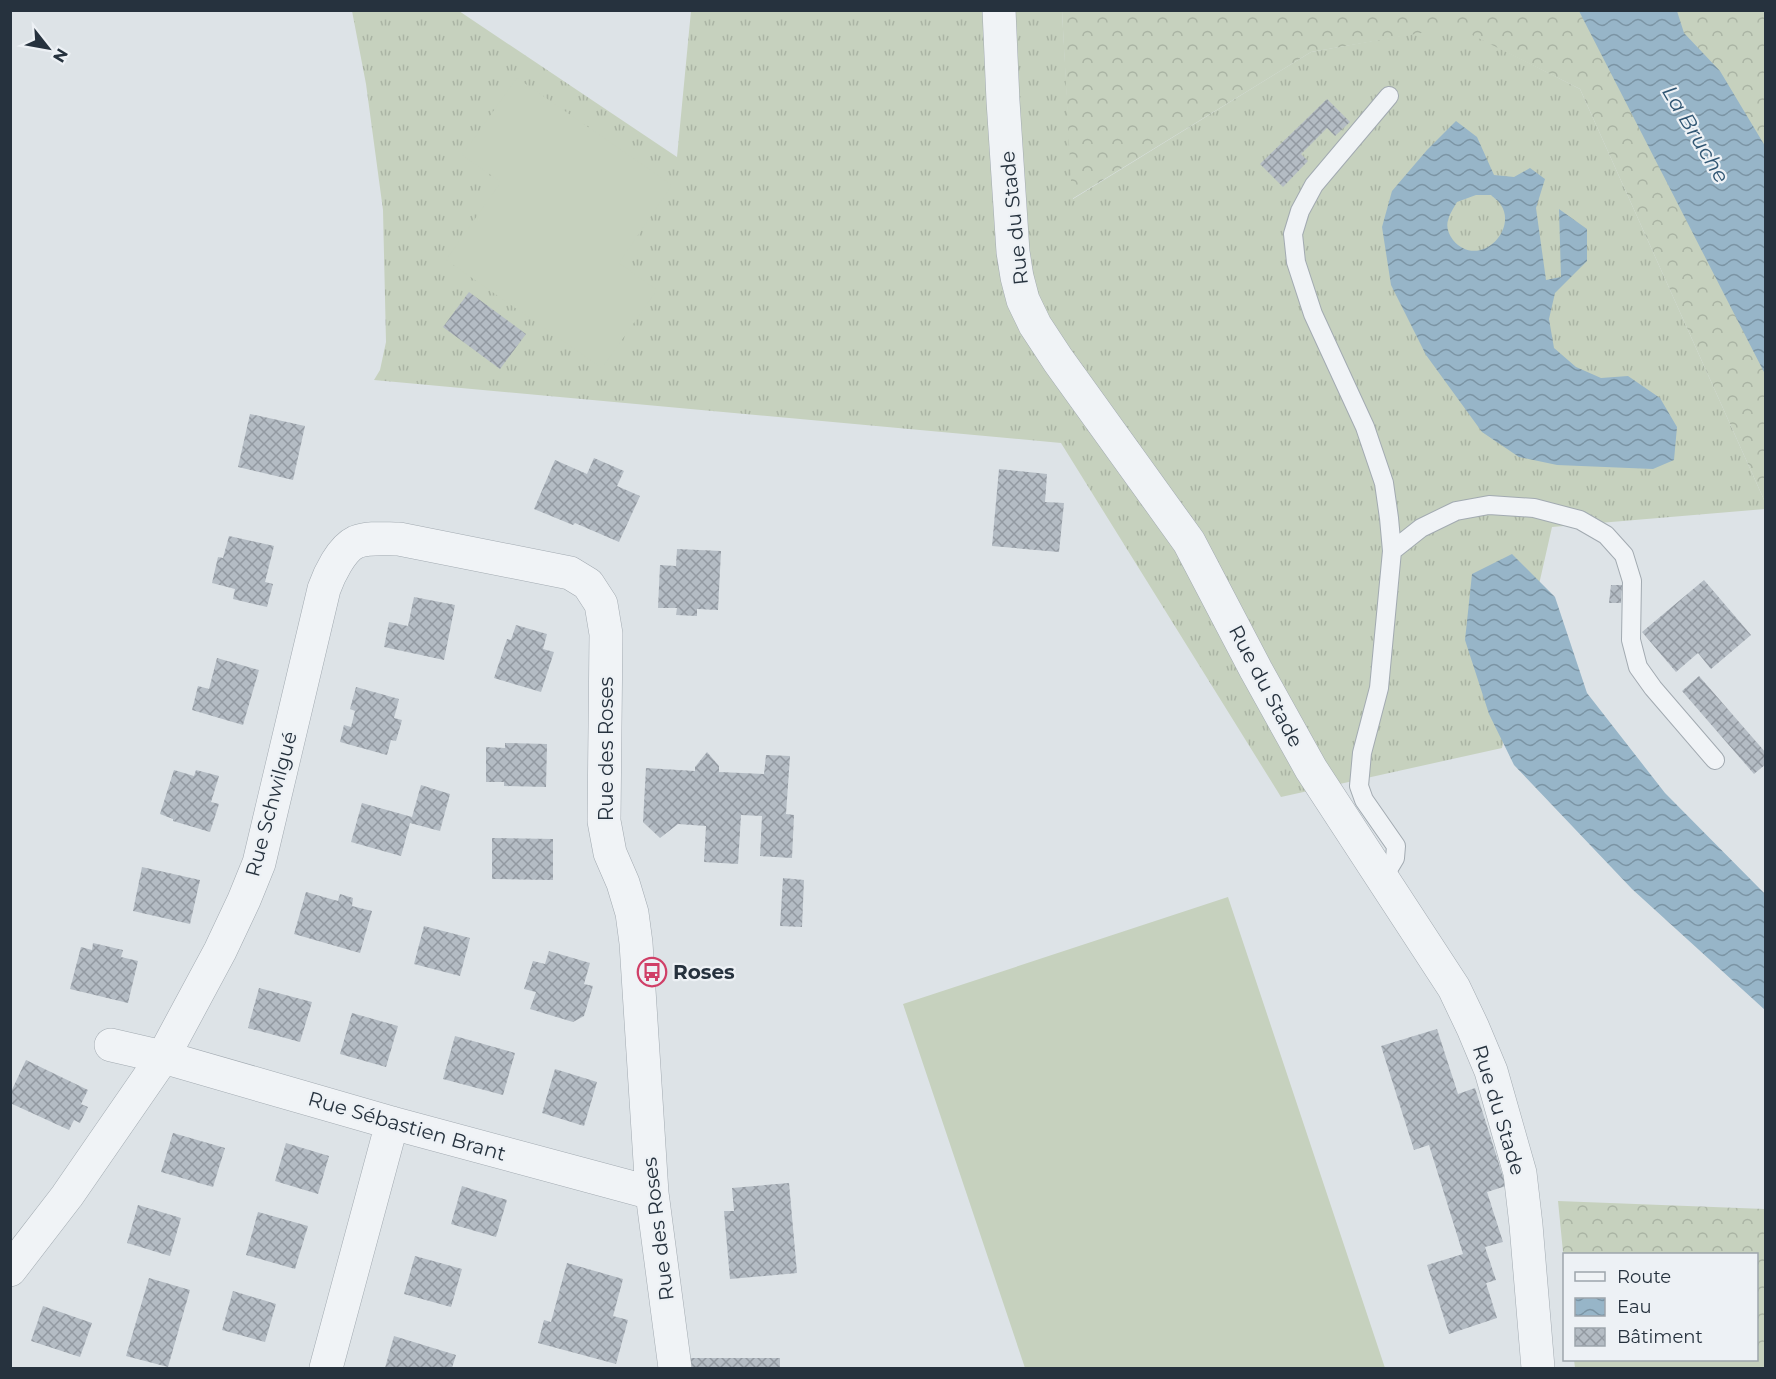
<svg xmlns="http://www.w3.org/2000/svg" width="1776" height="1379" font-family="Montserrat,sans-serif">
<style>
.grass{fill:url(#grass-tufts)}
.forest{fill:url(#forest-crowns)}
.garden{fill:#c6d1be}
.water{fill:url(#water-waves);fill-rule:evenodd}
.building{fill:url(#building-cross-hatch)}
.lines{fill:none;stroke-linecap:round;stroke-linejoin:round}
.service-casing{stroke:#a2aab1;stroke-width:20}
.minor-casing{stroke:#a2aab1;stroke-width:34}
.service{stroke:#f0f3f6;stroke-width:18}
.minor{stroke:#f0f3f6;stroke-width:33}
.labels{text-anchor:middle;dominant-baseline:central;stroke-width:4.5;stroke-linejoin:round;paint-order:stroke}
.street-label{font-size:20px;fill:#26323e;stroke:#edf1f5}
.poi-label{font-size:20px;font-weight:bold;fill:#26323e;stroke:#edf1f5;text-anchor:start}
.water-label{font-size:21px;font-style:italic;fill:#305673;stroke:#edf1f5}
</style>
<defs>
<pattern id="grass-tufts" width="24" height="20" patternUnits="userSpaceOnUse" patternTransform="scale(1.5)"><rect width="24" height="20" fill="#c6d1be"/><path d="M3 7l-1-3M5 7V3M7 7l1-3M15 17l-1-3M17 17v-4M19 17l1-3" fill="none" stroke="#aab4a4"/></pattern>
<pattern id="forest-crowns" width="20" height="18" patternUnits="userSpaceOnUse" patternTransform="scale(1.5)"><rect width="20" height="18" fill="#c6d1be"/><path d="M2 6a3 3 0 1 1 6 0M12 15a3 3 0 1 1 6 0" fill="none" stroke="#aab4a4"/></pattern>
<pattern id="water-waves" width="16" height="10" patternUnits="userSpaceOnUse" patternTransform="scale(1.5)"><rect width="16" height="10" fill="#97b5c8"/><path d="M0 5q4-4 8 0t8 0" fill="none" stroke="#7b94a4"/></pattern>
<pattern id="building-cross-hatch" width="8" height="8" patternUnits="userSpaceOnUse" patternTransform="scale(1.5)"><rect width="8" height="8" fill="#b4bcc4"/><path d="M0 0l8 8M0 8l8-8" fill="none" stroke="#9299a1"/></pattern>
</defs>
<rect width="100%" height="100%" fill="#dde3e7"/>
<path class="grass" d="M352 11H459L677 157 691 11H1062L1073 199 1311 52 1456 26 1580 89 1765 502V509L1552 527 1502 748 1281 797 1061 443 374 380 380 370 386 342 383 210 366 84Z"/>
<path class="forest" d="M1062 11H1765V502L1580 89 1456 27 1311 52 1072 199Z
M1558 1201 1765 1209V1368H1575L1574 1360H1756V1254H1564V1262Z"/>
<path class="garden" d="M517 78 672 185 619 263 657 290 602 368 446 260 501 182 462 155Z
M1228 897 1385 1368H1025L903 1004Z"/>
<path class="water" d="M1579 11H1677L1684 33 1720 71 1765 146V374Z
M1456 121 1477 137 1494 175 1514 177 1530 168 1545 179 1536 208 1546 280 1561 277 1559 209 1587 229V261L1555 293 1549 319 1554 348 1576 367 1601 378 1628 376 1660 398 1677 427 1674 460 1653 469 1557 465 1519 457 1482 432 1426 355 1391 285 1382 227 1392 191 1427 150ZM1476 195H1491C1494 198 1499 201 1501 205 1518 231 1478 270 1453 240 1442 225 1449 216 1457 202Z
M1512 554 1555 597 1587 693 1665 793 1765 894V1010L1632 889 1514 765 1489 714 1465 640 1472 574Z"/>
<path class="building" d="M1327 99 1350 122 1335 136 1327 128 1301 154 1308 161 1283 187 1260 164Z
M469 292 526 334 500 369 443 327Z
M250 414 305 426 293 480 238 467Z
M594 458 624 471 617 486 640 496 619 542 575 523 573 525 534 509 555 460 587 474Z
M999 469 1047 474 1045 502 1064 503 1059 552 992 546Z
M229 536 274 546 265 582 273 584 267 607 233 599 235 589 212 583 218 557 223 558Z
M677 549 721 551 718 610 697 609V616L676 615 677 608H658L660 565 676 566Z
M1704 580 1751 635 1711 669 1698 653 1676 672 1642 632Z
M1611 585H1622L1621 603H1609Z
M414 597 455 605 444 660 384 647 389 622 408 626Z
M516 625 547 634 543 649 554 652 541 692 494 678 507 639 511 640Z
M217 658 259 670 243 725 192 710 198 686 209 689Z
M1699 676 1766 753V764L1754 774 1682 691Z
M356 687 399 699 394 718 402 720 396 741 391 740 387 755 340 742 344 725 351 727 355 711 350 709Z
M505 743 547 744 546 787 504 786V782H486V747L505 748Z
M707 752 719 766V772L764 774 766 755 790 756 786 814 794 815 792 858 760 856 762 816 741 815 738 864 704 862 706 826 678 824 660 838 643 822 646 768 695 771V767Z
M174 770 194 776 196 770 219 776 211 802 219 804 210 832 173 821V819L160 814Z
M421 785 450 794 440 831 410 823 401 856 351 842 362 803 412 817Z
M492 838 553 839V880L492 879Z
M142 867 200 880 190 924 133 911Z
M783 878 804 880 802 927 780 926Z
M306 892 338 901 340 894 353 898 352 906 372 911 360 953 294 934Z
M424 926 470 938 460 976 414 964Z
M93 943 123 950 121 957 138 961 128 1003 70 989 81 947 92 950Z
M549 951 590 963 584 984 593 986 584 1016 573 1022 530 1009 536 992 524 989 533 961 545 964Z
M259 988 312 1002 300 1042 248 1028Z
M352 1013 398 1026 386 1067 340 1054Z
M1437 1029 1458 1094 1475 1088 1506 1186 1487 1192 1503 1242 1485 1247 1496 1280 1486 1283 1497 1318 1449 1334 1427 1265 1463 1254 1429 1145 1414 1150 1381 1046Z
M455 1036 515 1053 503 1095 443 1079Z
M26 1060 88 1090 81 1104 88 1107 80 1123 74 1120 69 1130 10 1103V1094Z
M555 1069 597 1082 584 1126 542 1113Z
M173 1133 225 1148 213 1187 161 1172Z
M286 1143 329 1156 318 1194 275 1181Z
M789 1183 797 1273 730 1279 724 1211H734L732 1188Z
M462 1186 507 1200 496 1237 451 1224Z
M138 1205 181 1218 170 1256 127 1243Z
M258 1212 308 1226 295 1269 246 1255Z
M415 1256 462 1269 451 1307 404 1294Z
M567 1263 623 1279 613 1316 628 1320 616 1364 538 1343 544 1320 551 1322Z
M149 1278 190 1290 168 1367 126 1356Z
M233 1291 276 1304 265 1342 222 1330Z
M43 1306 92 1323 80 1357 31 1341Z
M394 1336 456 1355 452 1368H385Z
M690 1358H780V1368H691Z"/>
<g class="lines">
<g class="service-casing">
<path id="service" d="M1392 551 1421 528 1456 511 1489 505 1534 508 1580 520 1606 535 1624 555 1632 581 1631 640 1638 667 1653 688 1715 760
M1380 877 1389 868 1395 858 1396 846 1364 800 1359 786 1362 753 1379 688 1392 551 1389 518 1384 483 1365 427 1313 314 1296 262 1293 234 1300 211 1314 185 1389 96"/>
</g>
<g class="minor-casing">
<path id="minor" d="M999 10 1003 101 1013 252 1017 277 1023 300 1035 325 1058 360 1189 542 1256 670 1311 769 1454 988 1473 1028 1491 1071 1520 1173 1526 1225 1538 1368
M111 1045 163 1057 392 1123 652 1193
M10 1270 67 1196 163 1057 220 951 244 900 259 863 324 589C329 575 341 549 356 542 369 537 385 539 399 539L570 573 588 584 601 604 606 634 604 821 610 853 623 883 632 913 636 943 652 1193 675 1368
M326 1368 392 1123"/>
</g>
<use href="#service" class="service"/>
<use href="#minor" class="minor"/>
</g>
<defs>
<g id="bus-ring" transform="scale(1.5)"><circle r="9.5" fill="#edf1f5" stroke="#d03f67" stroke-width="1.5"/><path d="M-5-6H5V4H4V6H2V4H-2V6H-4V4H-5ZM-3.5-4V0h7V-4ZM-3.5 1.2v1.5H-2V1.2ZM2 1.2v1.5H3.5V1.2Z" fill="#d03f67"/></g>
</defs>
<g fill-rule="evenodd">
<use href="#bus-ring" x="652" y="972"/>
</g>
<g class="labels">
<g class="street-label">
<text transform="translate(1014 218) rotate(-96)">Rue du Stade</text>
<text transform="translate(1266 686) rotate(62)">Rue du Stade</text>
<text transform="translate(606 749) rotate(-90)">Rue des Roses</text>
<text transform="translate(271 804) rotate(-75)">Rue Schwilgué</text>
<text transform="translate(1499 1110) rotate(73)">Rue du Stade</text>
<text transform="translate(407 1126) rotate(16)">Rue Sébastien Brant</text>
<text transform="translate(658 1229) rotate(-97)">Rue des Roses</text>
</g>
<g class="poi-label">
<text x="673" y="972">Roses</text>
</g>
<g class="water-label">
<text transform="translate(1696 134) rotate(59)">La Bruche</text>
</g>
</g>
<rect width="1776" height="1379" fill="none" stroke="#26323e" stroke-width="24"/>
<rect x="1563" y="1253" width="195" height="108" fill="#edf1f5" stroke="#9da5ac" stroke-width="1.5"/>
<rect x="1575" y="1272" width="30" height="9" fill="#f0f3f6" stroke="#9da5ac" stroke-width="1.5"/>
<text x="1617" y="1283" font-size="18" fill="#26323e">Route</text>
<rect x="1575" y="1298" width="30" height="18" fill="url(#water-waves)" stroke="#9da5ac" stroke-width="1.5"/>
<text x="1617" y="1313" font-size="18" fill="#26323e">Eau</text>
<rect x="1575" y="1328" width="30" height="18" fill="url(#building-cross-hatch)" stroke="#9da5ac" stroke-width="1.5"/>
<text x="1617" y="1343" font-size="18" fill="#26323e">Bâtiment</text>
<g transform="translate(48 48) rotate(121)" stroke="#edf1f5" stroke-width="4.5" paint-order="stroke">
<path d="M0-4.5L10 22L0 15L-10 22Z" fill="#26323e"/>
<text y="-9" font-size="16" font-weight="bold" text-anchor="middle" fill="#26323e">N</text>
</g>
</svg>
